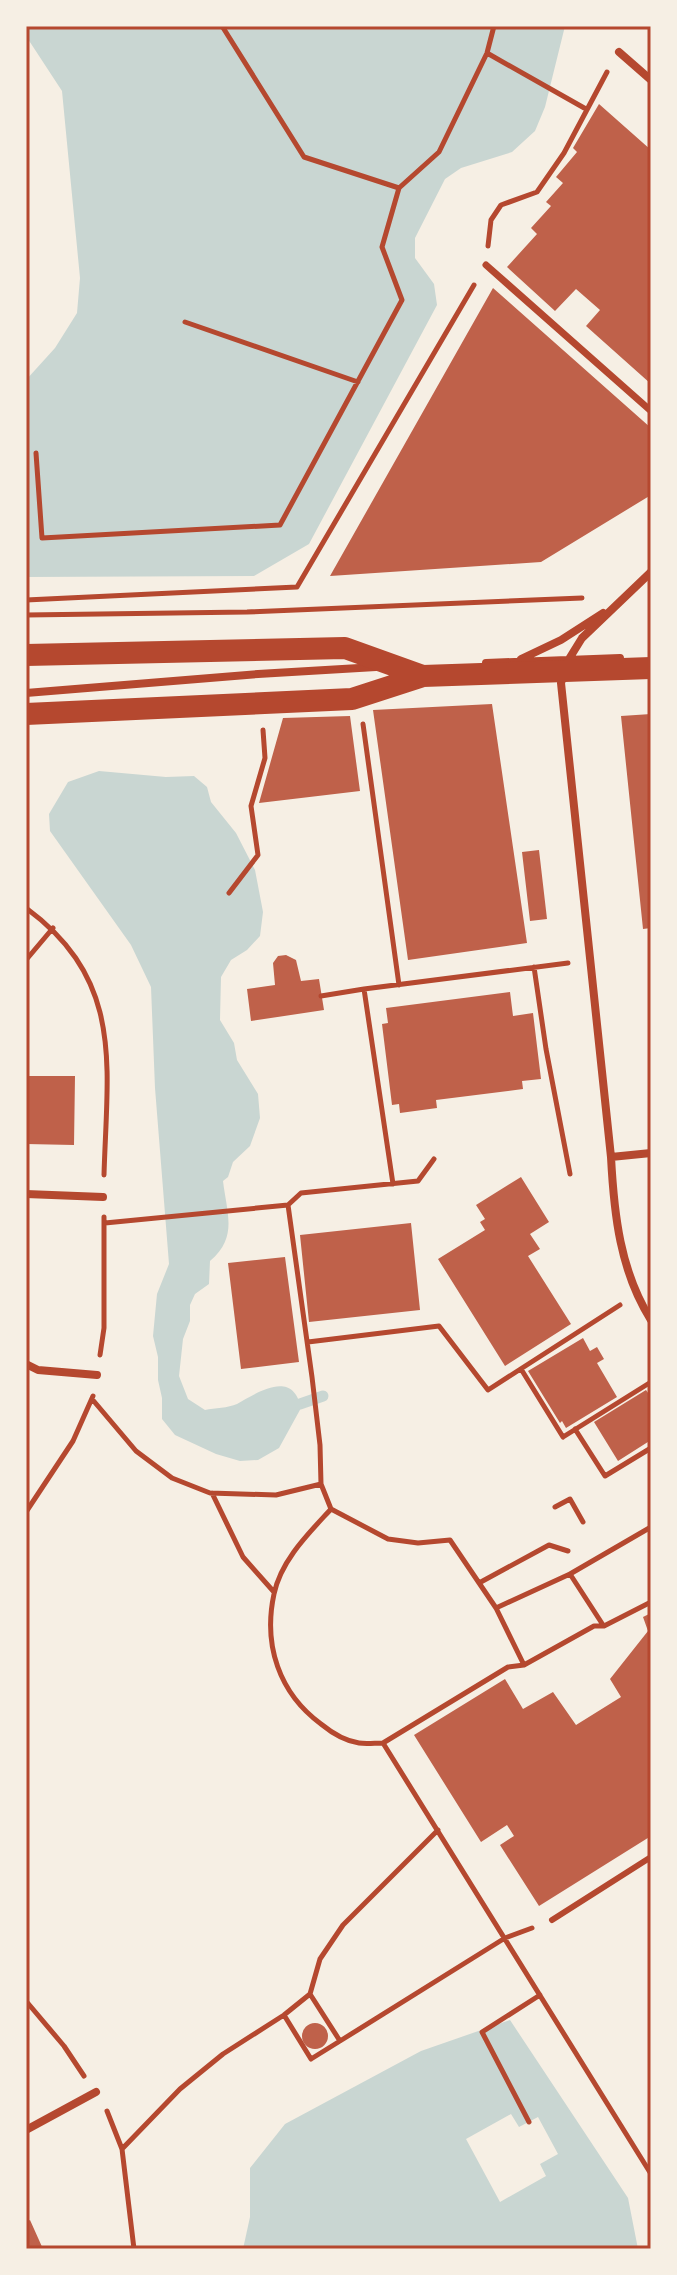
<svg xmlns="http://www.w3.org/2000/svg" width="677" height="2275" font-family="'Source Sans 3',sans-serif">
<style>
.water{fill:#c9d6d2}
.pier{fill:#f6efe4}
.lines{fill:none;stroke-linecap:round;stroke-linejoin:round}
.stream{stroke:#c9d6d2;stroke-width:11}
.building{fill:#bf614a}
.path{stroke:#b5482f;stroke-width:5}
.service{stroke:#b5482f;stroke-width:6}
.pedestrian{stroke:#b5482f;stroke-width:7}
.minor{stroke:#b5482f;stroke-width:8}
.trunk{stroke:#b5482f;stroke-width:22}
.neatline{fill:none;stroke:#b5482f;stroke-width:3}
</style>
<rect width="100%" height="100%" fill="#f6efe4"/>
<path class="water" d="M26 26H565L545 107 535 131 512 152 461 168 445 179 415 238V258L434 284 437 305 309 544 254 576 26 577V380L55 348 77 313 80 278 62 91 26 36Z
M99 771 166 777 194 776 207 787 211 802 236 833 255 870 263 912 260 936 247 950 231 960 221 977 220 1020 234 1043 237 1060 258 1094 260 1118 250 1146 233 1162 228 1177 223 1181C227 1214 238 1237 210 1261L209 1284 195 1294 190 1305V1321L183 1339 179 1376 188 1399 205 1410C215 1408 228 1408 237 1404 258 1392 293 1369 301 1408L279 1448 258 1460 240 1461 216 1454 175 1435 162 1419V1398L158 1380V1357L153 1336 157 1294 169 1264 155 1088 151 987 131 945 50 831 49 814 68 782Z
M510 2020 628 2198 638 2249H243L250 2217V2168L285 2124 421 2051Z"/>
<path class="pier" d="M511 2114 519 2127 538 2117 558 2154 540 2164 546 2176 500 2202 466 2139Z"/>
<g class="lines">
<path class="stream" d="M300 1404 323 1396"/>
</g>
<path class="building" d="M599 104 651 150V384L586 326 600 310 576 289 555 311 507 267 537 234 531 228 551 206 546 202 563 183 556 177 577 152 573 148Z
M493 288 651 428V495L541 562 330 576Z
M492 704 527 943 408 960 373 710Z
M651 714V928L643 929 621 716Z
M350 716 360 791 259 803 283 718Z
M539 850 547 919 530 921 522 852Z
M286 955 296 960 301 981 319 979 324 1010 251 1021 247 989 275 985 273 963 278 956Z
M510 992 513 1016 533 1013 541 1079 522 1081 523 1089 436 1100 437 1108 400 1113 399 1104 392 1105 382 1024 388 1023 386 1008Z
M26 1076H75L74 1145 26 1144Z
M521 1177 549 1222 530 1234 540 1249 528 1256 571 1324 505 1366 438 1259 485 1230 480 1222 485 1219 476 1205Z
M411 1223 420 1310 309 1322 300 1235Z
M285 1257 299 1362 241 1369 228 1263Z
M583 1338 590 1351 597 1347 604 1359 597 1363 617 1397 566 1428 562 1421 560 1423 528 1371Z
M646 1390 651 1397V1440L618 1461 594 1422Z
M651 1613V1836L539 1906 500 1845 514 1836 507 1825 481 1842 414 1735 505 1679 523 1709 553 1692 576 1725 621 1697 610 1679 648 1631 643 1617Z
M302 2036a13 13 0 1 1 26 0a13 13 0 1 1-26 0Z
M30 2220 43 2249H26V2222Z"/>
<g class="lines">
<path class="path" d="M222 26 304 157 399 188
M487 53 586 109
M488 246 491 220 501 205 537 192 564 153 607 72
M185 322 358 382
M36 453 42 538 280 525 402 300 382 247 399 188 439 152 487 53 494 26
M26 600 297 587 474 285
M26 615 247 612 582 598
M363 724 399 985
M229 893 258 855 251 806 265 758 263 730
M26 908C125 981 107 1066 104 1175
M26 960 53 928
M534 967 546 1049 570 1174
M321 996 364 989
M393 1184 364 989 568 963
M288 1205 312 1377 320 1445 321 1484 331 1509 388 1539 418 1543 450 1540 496 1608 524 1665
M105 1223 288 1205 301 1193 418 1181 434 1159
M308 1342 439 1326 488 1390 620 1305
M100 1355 104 1328V1217
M521 1369 563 1437 651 1382
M92 1399 136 1451 172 1478 210 1493 276 1495 321 1484
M575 1429 605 1476 651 1448
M212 1493 243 1557 274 1592
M555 1507 570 1499 583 1522
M331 1509C309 1533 281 1560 274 1594 263 1645 279 1693 321 1724 332 1733 345 1741 359 1743 366 1744 375 1743 383 1743
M26 1512 73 1441 93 1396
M570 1574 651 1527
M479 1583 549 1545 568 1551
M651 1602 604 1626H594L524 1665 508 1667 383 1743 651 2174
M496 1608 570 1574 603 1625
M26 2001 64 2046 84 2076
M284 2015 311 2059 340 2041 310 1994
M340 2041 505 1938 532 1928
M107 2111 122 2149 134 2249
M529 2122 482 2032 540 1995
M122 2149 180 2089 223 2054 284 2015 310 1994 320 1959 343 1925 438 1830"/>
<path class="service" d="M552 1920 651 1857"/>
<path class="pedestrian" d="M486 265 651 411"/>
<path class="minor" d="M619 52 651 80
M651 572 582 638 569 659 561 683 611 1157C614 1214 620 1271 651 1320
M521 659 561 640 603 613
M486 663 620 658
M26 693 258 674 376 667
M611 1157 651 1153
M26 1194 103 1197
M26 1364 38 1370 97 1375
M26 2130 96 2092"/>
<path class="trunk" d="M26 655 345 648 423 676
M26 714 352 699 423 676 651 668"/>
</g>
<rect width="677" height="2275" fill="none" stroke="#f6efe4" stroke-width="56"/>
<rect x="28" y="28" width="621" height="2219" class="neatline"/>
</svg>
